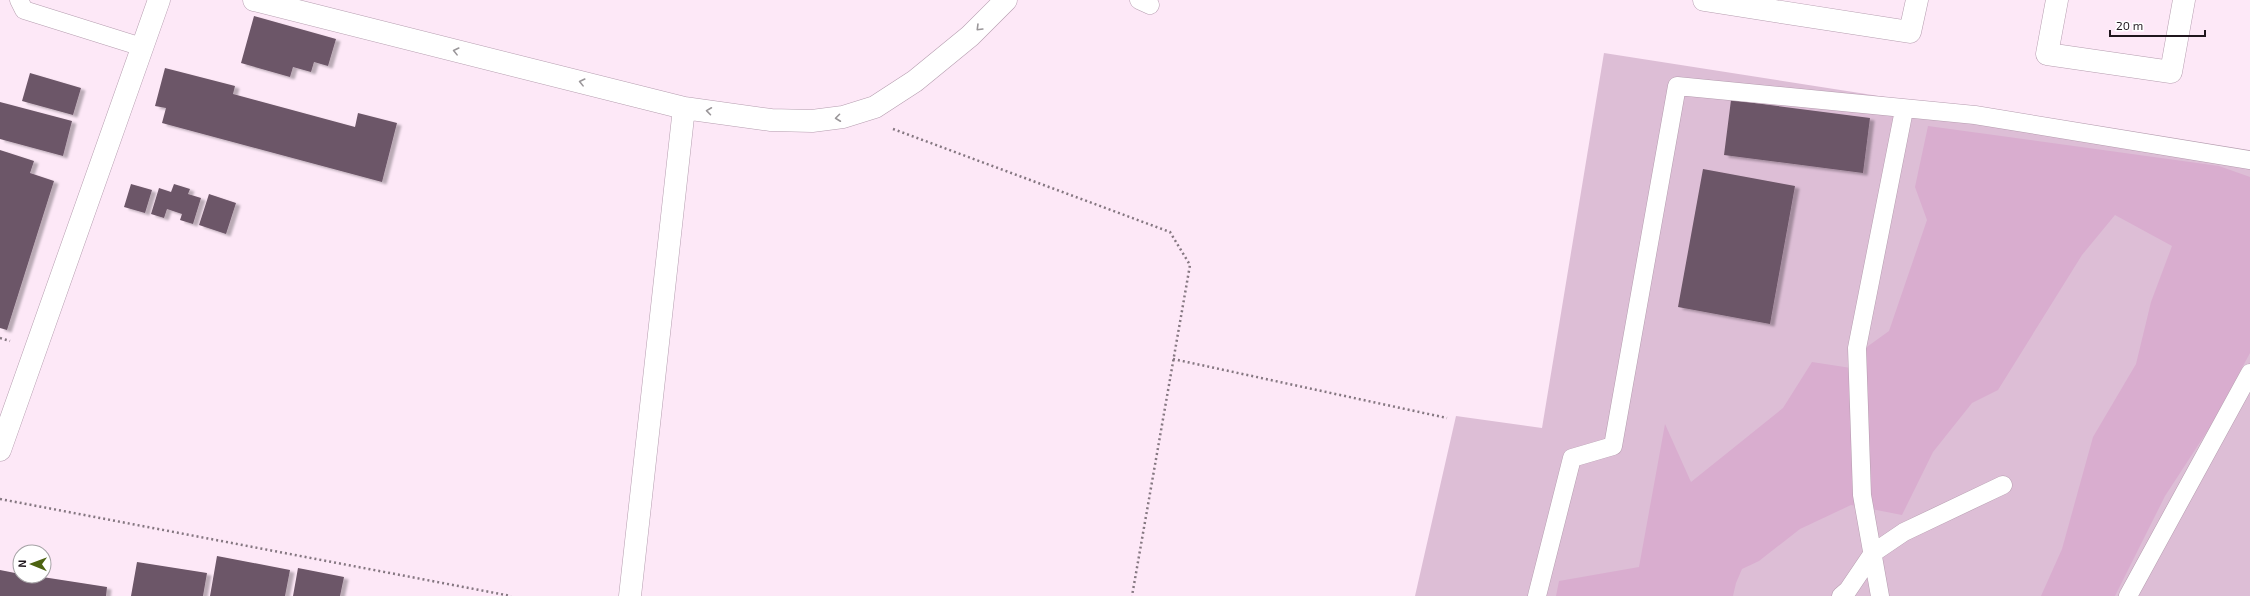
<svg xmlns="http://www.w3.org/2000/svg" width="2250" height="596" font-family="'Exo 2',sans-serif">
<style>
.green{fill:#ddbed6}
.forest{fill:#d9adcf}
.building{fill:#6c5667;filter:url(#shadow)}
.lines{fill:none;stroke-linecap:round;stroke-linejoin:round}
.service-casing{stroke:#b59daf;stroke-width:19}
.minor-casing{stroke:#b59daf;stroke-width:23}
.tertiary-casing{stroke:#b59daf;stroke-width:23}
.path{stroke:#857781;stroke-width:2.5;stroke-dasharray:2 3;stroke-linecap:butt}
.service{stroke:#fff;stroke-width:18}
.minor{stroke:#fff;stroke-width:22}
.tertiary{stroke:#fff;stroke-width:22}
.oneway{stroke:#9a9699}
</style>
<defs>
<filter id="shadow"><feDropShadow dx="4.5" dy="2.5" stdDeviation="1" flood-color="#0004"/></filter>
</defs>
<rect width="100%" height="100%" fill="#fde8f7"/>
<path class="green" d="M1604 53 2250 154V596H1415L1456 416 1542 428Z"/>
<path class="forest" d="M1928 126 2219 166 2250 177V353L2210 427 2165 496 2115 596H2041L2062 549 2093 437 2136 364 2151 302 2172 246 2115 215 2082 255 1998 390 1972 403 1933 452 1902 515 1851 505 1800 529 1759 561 1742 569 1736 583 1733 596H1556L1559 581 1639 567 1665 424 1691 482 1783 408 1812 362 1864 370V349L1889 331 1927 220 1915 187Z"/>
<path class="building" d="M254 16 336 39 328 66 314 62 311 72 293 67 290 77 241 63Z
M165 68 235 86 233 94 355 127 358 113 397 123 382 182 162 123 166 108 155 106Z
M30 73 81 88 73 115 22 101Z
M1731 100 1870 118 1863 173 1724 155Z
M0 102 72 121 63 156 0 139Z
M0 150 34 161 30 173 54 181 7 330 0 328Z
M1703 169 1795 186 1770 324 1678 307Z
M131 184 152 190 145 213 124 207Z
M174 184 190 189 188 194 201 198 193 224 180 220 182 214 167 209 164 218 151 214 159 188 171 192Z
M209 194 236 203 226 234 199 225Z
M217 556 290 570 285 596H210Z
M137 562 207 573 203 596H131Z
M298 568 344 577 340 596H293Z
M0 570 20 574V576H36L107 587 106 596H0Z"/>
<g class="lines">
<g class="service-casing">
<path id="service" d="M19 0 24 10 142 47
M1139 0 1150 5
M1537 596 1572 458 1613 446 1677 86 1975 115 2250 160
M1841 596 1848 590 1873 553 1904 532 2003 485
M1880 596 1862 495 1857 348 1904 110
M2128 596 2250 373"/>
</g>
<g class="minor-casing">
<path id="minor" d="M254 0 684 108 771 120 812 121 843 117 875 107 915 81 970 36 1006 0
M1704 0 1910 32 1917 0
M2057 0 2047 54 2171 72 2184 0
M630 596 684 108"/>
</g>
<g class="tertiary-casing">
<path id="tertiary" d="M0 450 159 0"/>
</g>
<path class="path" d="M893 129 1170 232 1190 265 1132 596
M0 338 10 341
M1173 359 1447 418
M0 499 511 596"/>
<use href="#service" class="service"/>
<use href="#minor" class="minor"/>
<use href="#tertiary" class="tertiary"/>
</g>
<defs><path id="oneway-chevron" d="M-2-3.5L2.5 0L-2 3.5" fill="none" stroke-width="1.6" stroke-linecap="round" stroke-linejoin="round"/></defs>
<g class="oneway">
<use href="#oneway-chevron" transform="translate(979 28) rotate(135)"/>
<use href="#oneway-chevron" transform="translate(456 51) rotate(-166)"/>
<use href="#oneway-chevron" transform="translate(582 82) rotate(-166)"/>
<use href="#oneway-chevron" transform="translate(709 111) rotate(-172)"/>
<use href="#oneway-chevron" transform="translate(838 118) rotate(173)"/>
</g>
<g transform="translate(32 564) rotate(271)"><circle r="19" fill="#ffffff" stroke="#a5a2a5"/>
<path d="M0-3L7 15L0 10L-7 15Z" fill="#4d6311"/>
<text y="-6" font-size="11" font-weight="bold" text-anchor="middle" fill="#1f161d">N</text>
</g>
<path d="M2110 30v6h95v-6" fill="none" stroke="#1f161d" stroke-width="2"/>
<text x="2116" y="30" font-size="12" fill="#1f161d" stroke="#ffffff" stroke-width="3" paint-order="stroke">20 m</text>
</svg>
